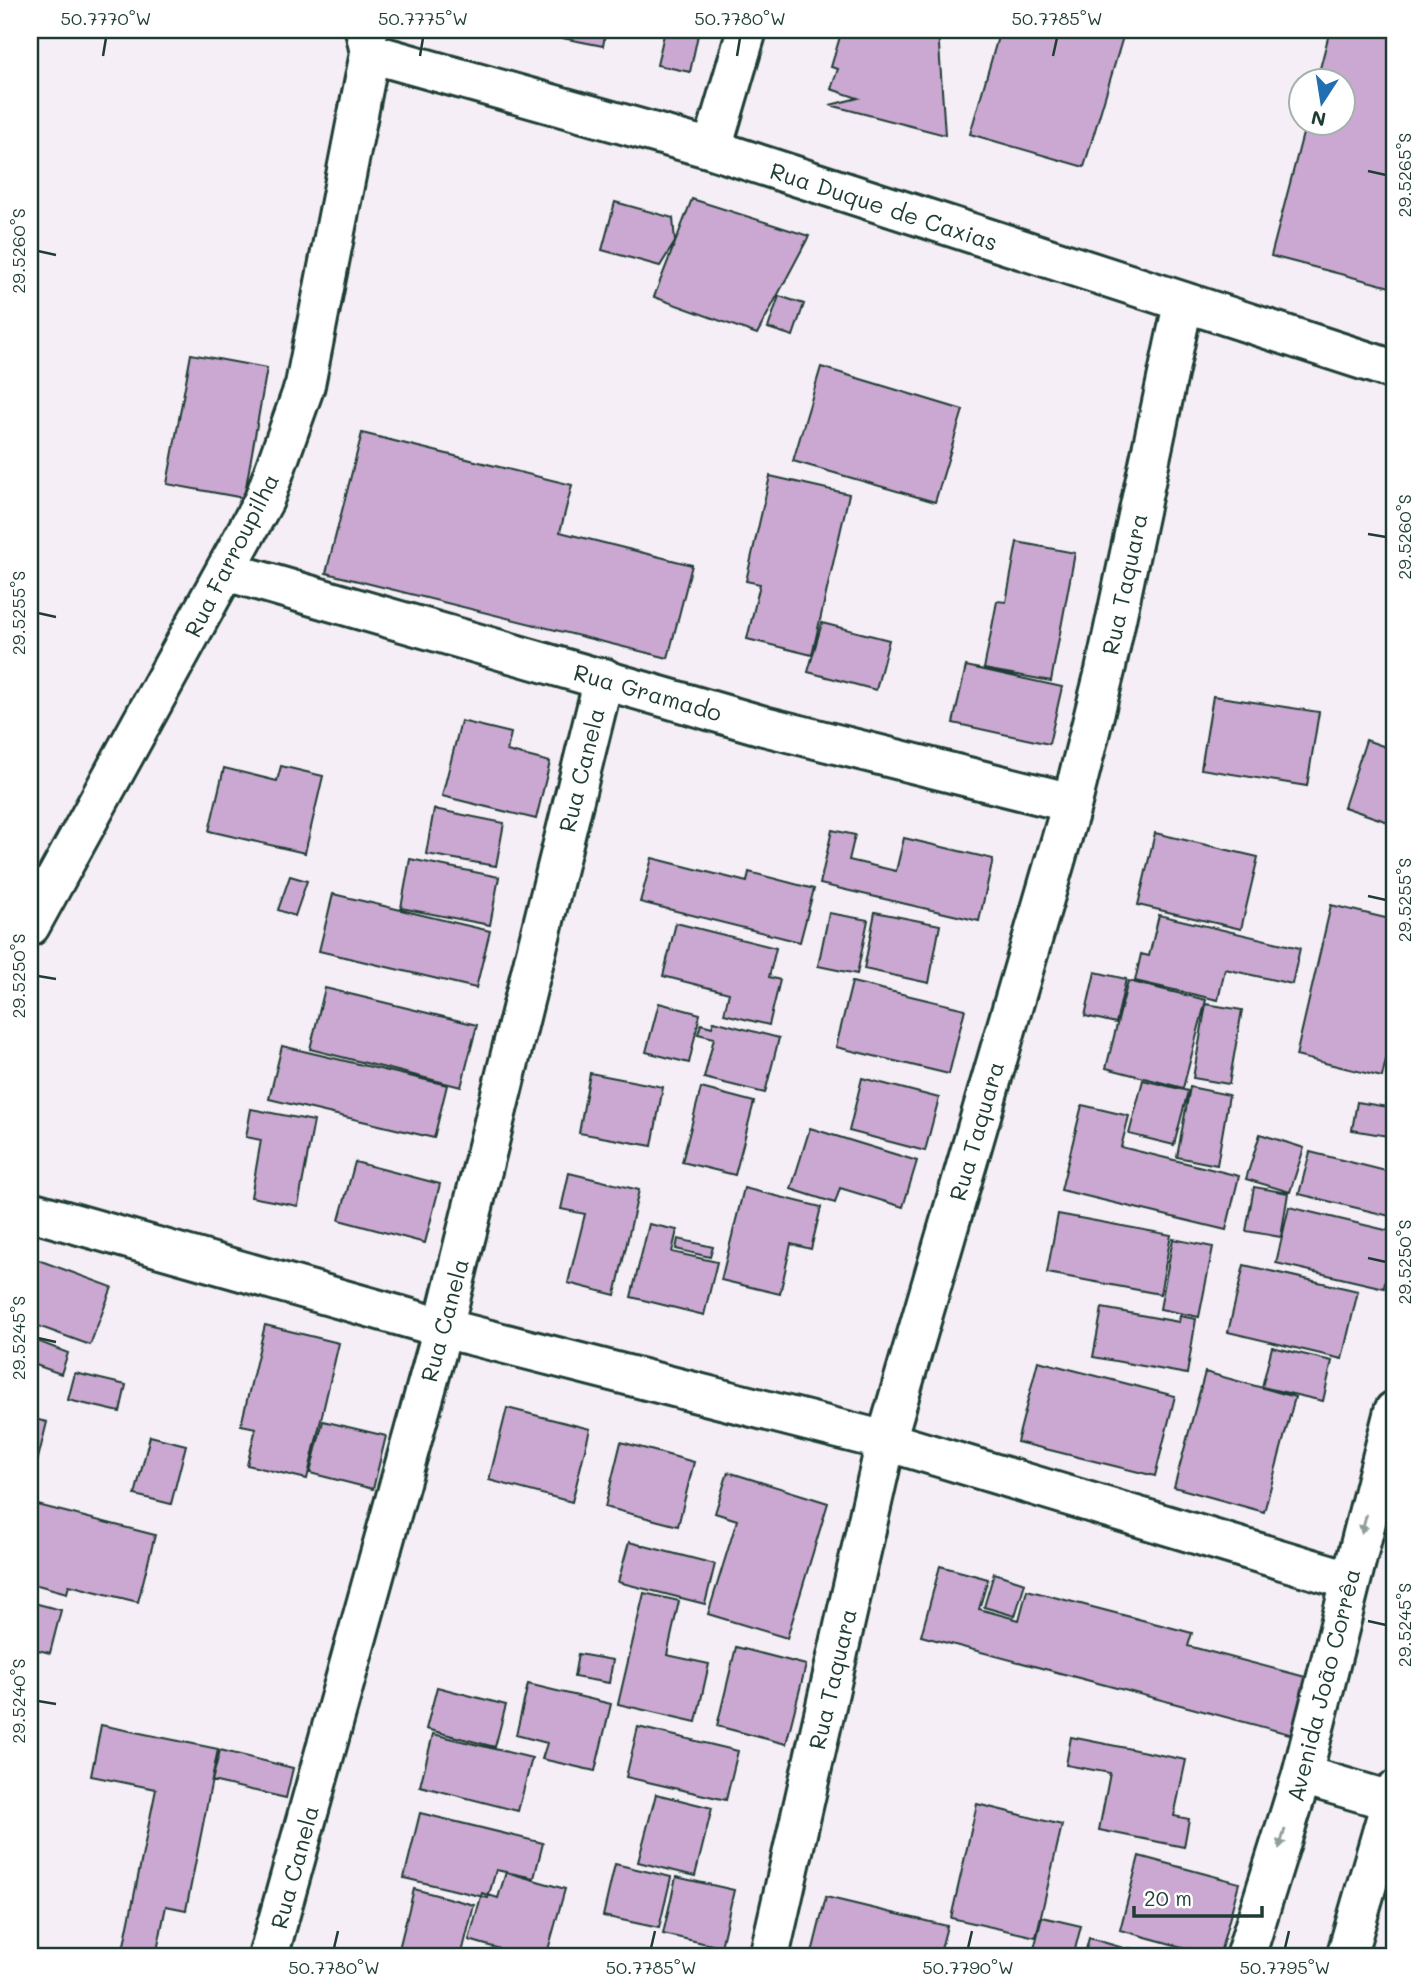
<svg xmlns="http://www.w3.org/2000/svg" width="1424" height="1987" font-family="Mali,sans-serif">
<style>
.building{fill:#cba8d1;stroke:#1f3d34;stroke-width:2}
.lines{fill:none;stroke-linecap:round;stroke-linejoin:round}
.minor-casing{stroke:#1f3d34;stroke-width:44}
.major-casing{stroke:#1f3d34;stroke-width:44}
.minor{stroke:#fff;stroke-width:38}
.major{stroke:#fff;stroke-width:38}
.oneway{fill:#8f9e9a}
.ticks{fill:none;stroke:#1f3d34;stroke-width:2.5}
.labels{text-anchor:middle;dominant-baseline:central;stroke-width:5;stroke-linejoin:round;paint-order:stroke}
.street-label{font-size:23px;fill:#1f3d34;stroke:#fff}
.neatline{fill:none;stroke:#1f3d34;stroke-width:2.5}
.ticks-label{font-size:18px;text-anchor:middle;fill:#1f3d34}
</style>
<rect width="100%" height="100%" fill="#f5eef6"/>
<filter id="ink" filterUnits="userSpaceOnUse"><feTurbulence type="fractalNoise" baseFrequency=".0143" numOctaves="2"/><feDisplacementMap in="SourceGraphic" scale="14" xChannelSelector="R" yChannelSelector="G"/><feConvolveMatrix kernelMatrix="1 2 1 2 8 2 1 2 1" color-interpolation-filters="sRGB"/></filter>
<g filter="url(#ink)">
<path class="building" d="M559 30H606L603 46 557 37Z
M665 30H699L690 72 657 65Z
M842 30H938L945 135 830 105 858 98 831 89 838 69 831 67Z
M1000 30H1125L1084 167 970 134Z
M1330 30H1394V288L1271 256 1306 122H1344V80H1317Z
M692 199 809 236 757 334 654 297Z
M615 202 673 218 675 242 660 266 602 250Z
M779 296 804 304 793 336 768 328Z
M191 354 267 368 244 498 167 484Z
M821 367 963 410 935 502 793 461Z
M362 433 572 485 560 532 692 565 668 658 326 573Z
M770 476 849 494 812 655 747 639 760 584 746 581Z
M1017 542 1075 553 1051 681 984 669 997 601 1006 602Z
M822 623 889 640 876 690 808 672Z
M966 666 1062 687 1049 744 953 723Z
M1213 696 1319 712 1307 786 1201 769Z
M461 721 511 733 507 751 550 762 536 819 442 796Z
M1366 740 1394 750V824L1344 807Z
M281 766 323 776 305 853 209 831 224 768 277 781Z
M434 809 504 823 496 866 426 854Z
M832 830 855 835 849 860 896 871 904 838 993 859 979 921 820 884Z
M1155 833 1258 857 1241 929 1138 905Z
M652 858 747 882 749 872 814 889 800 942 640 902Z
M410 859 499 877 490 925 401 908Z
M290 876 307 881 295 916 278 910Z
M333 894 490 931 476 988 319 951Z
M1331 905 1394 920V1025L1382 1077 1296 1056Z
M875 912 940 925 929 983 864 969Z
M829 913 868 920 857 974 818 966Z
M1159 915 1300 948 1292 984 1225 969 1218 1000 1135 981 1141 954 1149 956Z
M676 923 776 948 769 977 780 980 769 1025 724 1014 729 993 663 976Z
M1095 972 1126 979 1116 1023 1085 1016Z
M1128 981 1206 1000 1183 1088 1106 1068Z
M852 982 965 1009 949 1074 836 1047Z
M325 988 477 1025 461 1087 310 1049Z
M659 1003 700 1014 689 1063 646 1052Z
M1206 1004 1242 1010 1229 1084 1193 1078Z
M714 1021 779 1038 765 1093 704 1078 714 1038 698 1034 701 1024 712 1027Z
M282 1046 447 1085 434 1138 269 1099Z
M590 1073 663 1087 652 1146 579 1133Z
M862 1078 939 1098 925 1151 849 1131Z
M1143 1080 1188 1091 1174 1145 1129 1134Z
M1190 1087 1229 1095 1217 1165 1177 1157Z
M701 1088 754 1102 735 1175 682 1162Z
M1357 1102 1394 1108V1137L1352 1130Z
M1082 1105 1129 1116 1121 1147 1239 1176 1226 1230 1061 1190Z
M251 1109 314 1121 298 1206 251 1197 261 1140 246 1137Z
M810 1128 917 1161 903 1207 840 1188 835 1203 791 1189Z
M1260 1134 1304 1148 1290 1192 1246 1179Z
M1310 1152 1394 1173V1217L1299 1194Z
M355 1162 440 1184 425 1243 339 1220Z
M569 1173 639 1190 615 1295 568 1283 585 1214 561 1209Z
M1254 1187 1288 1193 1281 1237 1246 1231Z
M744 1188 821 1207 811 1249 791 1244 780 1294 721 1280Z
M1289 1207 1394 1232 1384 1288 1276 1263Z
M1058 1214 1171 1235 1160 1294 1047 1273Z
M649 1224 677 1230 672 1252 717 1262 704 1315 631 1297Z
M678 1239 713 1247 710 1257 676 1249Z
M1173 1239 1213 1247 1199 1317 1160 1309Z
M30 1257 112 1287 90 1345 30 1323Z
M1244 1265 1358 1291 1342 1359 1228 1332Z
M1102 1308 1179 1322 1180 1316 1196 1319 1187 1374 1093 1357Z
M265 1325 339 1343 307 1479 247 1465 256 1428 241 1425Z
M30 1338 68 1353 61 1374 30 1363Z
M1272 1347 1332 1361 1323 1401 1262 1387Z
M1038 1361 1175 1396 1155 1476 1017 1442Z
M1205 1372 1295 1397 1264 1512 1174 1487Z
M75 1373 126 1385 120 1412 68 1400Z
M507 1408 590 1429 572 1502 489 1480Z
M30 1418 47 1422 31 1487 30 1486Z
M323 1421 386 1436 373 1489 310 1473Z
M150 1436 186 1445 171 1504 135 1495Z
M621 1442 694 1462 678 1526 605 1507Z
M728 1472 828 1503 787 1638 708 1614 737 1520 715 1513Z
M30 1503 155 1535 138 1602 69 1585 67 1593 30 1583Z
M629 1542 715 1564 705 1604 618 1582Z
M940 1566 988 1579 979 1609 1019 1620 1027 1590 1192 1633 1188 1646 1313 1679 1297 1736 921 1636Z
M994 1573 1025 1583 1015 1616 984 1607Z
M644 1593 679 1601 667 1655 709 1664 696 1722 618 1704Z
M30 1602 61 1610 50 1653 30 1648Z
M736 1647 806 1665 786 1744 717 1726Z
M578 1654 613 1660 609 1683 574 1677Z
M528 1684 611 1704 595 1771 542 1759 547 1743 516 1735Z
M437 1687 506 1705 495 1747 426 1729Z
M101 1725 218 1749 186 1910 166 1906 156 1956 123 1950 156 1789 91 1776Z
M638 1727 738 1751 726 1800 626 1777Z
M433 1734 532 1758 518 1811 420 1786Z
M1071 1737 1186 1760 1174 1816 1189 1819 1184 1847 1099 1830 1110 1773 1066 1765Z
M220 1750 293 1768 286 1798 212 1781Z
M656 1794 712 1808 695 1876 638 1862Z
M977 1804 1062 1825 1036 1937 951 1918Z
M420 1813 543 1843 534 1878 496 1870 488 1898 404 1878Z
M1139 1856 1239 1883 1219 1957 1120 1930Z
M615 1864 671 1877 659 1928 603 1916Z
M506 1872 565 1889 546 1957H505L507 1951 469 1940 482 1893 498 1898Z
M676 1877 734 1890 721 1947 663 1934Z
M414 1889 474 1905 461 1957H397Z
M826 1897 947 1926 939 1957H811Z
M1042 1917 1081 1926 1073 1957H1032Z
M1089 1938 1123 1948 1120 1957H1084Z
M1129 1948 1164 1957H1127Z"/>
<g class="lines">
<g class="minor-casing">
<path id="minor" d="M370 53 712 149 1394 370
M712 149 747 30
M226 571 764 726 1072 803
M30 926 264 500 305 385 370 53 365 30
M30 1211 443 1328 886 1441 1349 1580
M1302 1775 1394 1802
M268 1957 443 1328 604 678
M769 1957 886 1441 1072 803 1105 671 1183 304"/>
</g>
<g class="major-casing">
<path id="major" d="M1245 1957 1302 1775 1394 1411
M1346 1957 1394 1791"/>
</g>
<use href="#minor" class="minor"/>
<use href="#major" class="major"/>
</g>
<defs><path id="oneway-solid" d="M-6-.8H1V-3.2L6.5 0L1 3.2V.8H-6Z" transform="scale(1.75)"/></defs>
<g class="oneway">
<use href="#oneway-solid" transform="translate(1364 1524) rotate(105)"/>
<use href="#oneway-solid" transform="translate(1282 1839) rotate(107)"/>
</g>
</g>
<path class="ticks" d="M103 56 106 38M420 56 423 38M737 56 740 38M1053 56 1057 38M1368 171 1386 175M38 251 56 255M1368 534 1386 537M38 613 56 617M1368 896 1386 900M38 976 56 979M1368 1258 1386 1262M38 1338 56 1342M1368 1621 1386 1625M38 1701 56 1704M334 1948 338 1931M651 1948 655 1931M968 1948 972 1931M1285 1948 1289 1931"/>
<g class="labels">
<g class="street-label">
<text transform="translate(884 206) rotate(18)">Rua Duque de Caxias</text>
<text transform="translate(231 555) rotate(-63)">Rua Farroupilha</text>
<text transform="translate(1124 584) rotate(-78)">Rua Taquara</text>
<text transform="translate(648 692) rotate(16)">Rua Gramado</text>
<text transform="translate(581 770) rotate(-76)">Rua Canela</text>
<text transform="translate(976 1131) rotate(-74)">Rua Taquara</text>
<text transform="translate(444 1320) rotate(-75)">Rua Canela</text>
<text transform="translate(832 1679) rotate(-77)">Rua Taquara</text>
<text transform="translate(1323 1685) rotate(-76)">Avenida João Corrêa</text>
<text transform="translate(294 1867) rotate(-75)">Rua Canela</text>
</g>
</g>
<rect width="1424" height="1987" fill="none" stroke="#fff" stroke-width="77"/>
<g transform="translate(1322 102) rotate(192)"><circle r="33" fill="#ffffff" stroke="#a5b1ae" stroke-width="2"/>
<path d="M0-5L12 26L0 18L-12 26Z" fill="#1f6fb2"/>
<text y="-10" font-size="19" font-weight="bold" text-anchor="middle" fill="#1f3d34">N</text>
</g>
<path d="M1134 1906v10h128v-10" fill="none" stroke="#1f3d34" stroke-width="3.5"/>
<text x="1144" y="1906" font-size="21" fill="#1f3d34" stroke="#ffffff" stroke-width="5" paint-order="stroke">20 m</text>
<rect x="38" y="38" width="1348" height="1910" class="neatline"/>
<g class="ticks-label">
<text x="106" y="25">50.7770°W</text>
<text x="423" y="25">50.7775°W</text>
<text x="740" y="25">50.7780°W</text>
<text x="1057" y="25">50.7785°W</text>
<text transform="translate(1405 175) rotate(-90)" y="6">29.5265°S</text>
<text transform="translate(19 251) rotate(-90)" y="6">29.5260°S</text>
<text transform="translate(1405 537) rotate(-90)" y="6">29.5260°S</text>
<text transform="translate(19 613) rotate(-90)" y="6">29.5255°S</text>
<text transform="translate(1405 900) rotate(-90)" y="6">29.5255°S</text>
<text transform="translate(19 976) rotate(-90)" y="6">29.5250°S</text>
<text transform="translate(1405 1262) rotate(-90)" y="6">29.5250°S</text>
<text transform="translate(19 1338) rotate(-90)" y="6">29.5245°S</text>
<text transform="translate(1405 1625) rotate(-90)" y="6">29.5245°S</text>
<text transform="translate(19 1701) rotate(-90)" y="6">29.5240°S</text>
<text x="334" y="1974">50.7780°W</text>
<text x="651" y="1974">50.7785°W</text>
<text x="968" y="1974">50.7790°W</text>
<text x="1285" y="1974">50.7795°W</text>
</g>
</svg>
